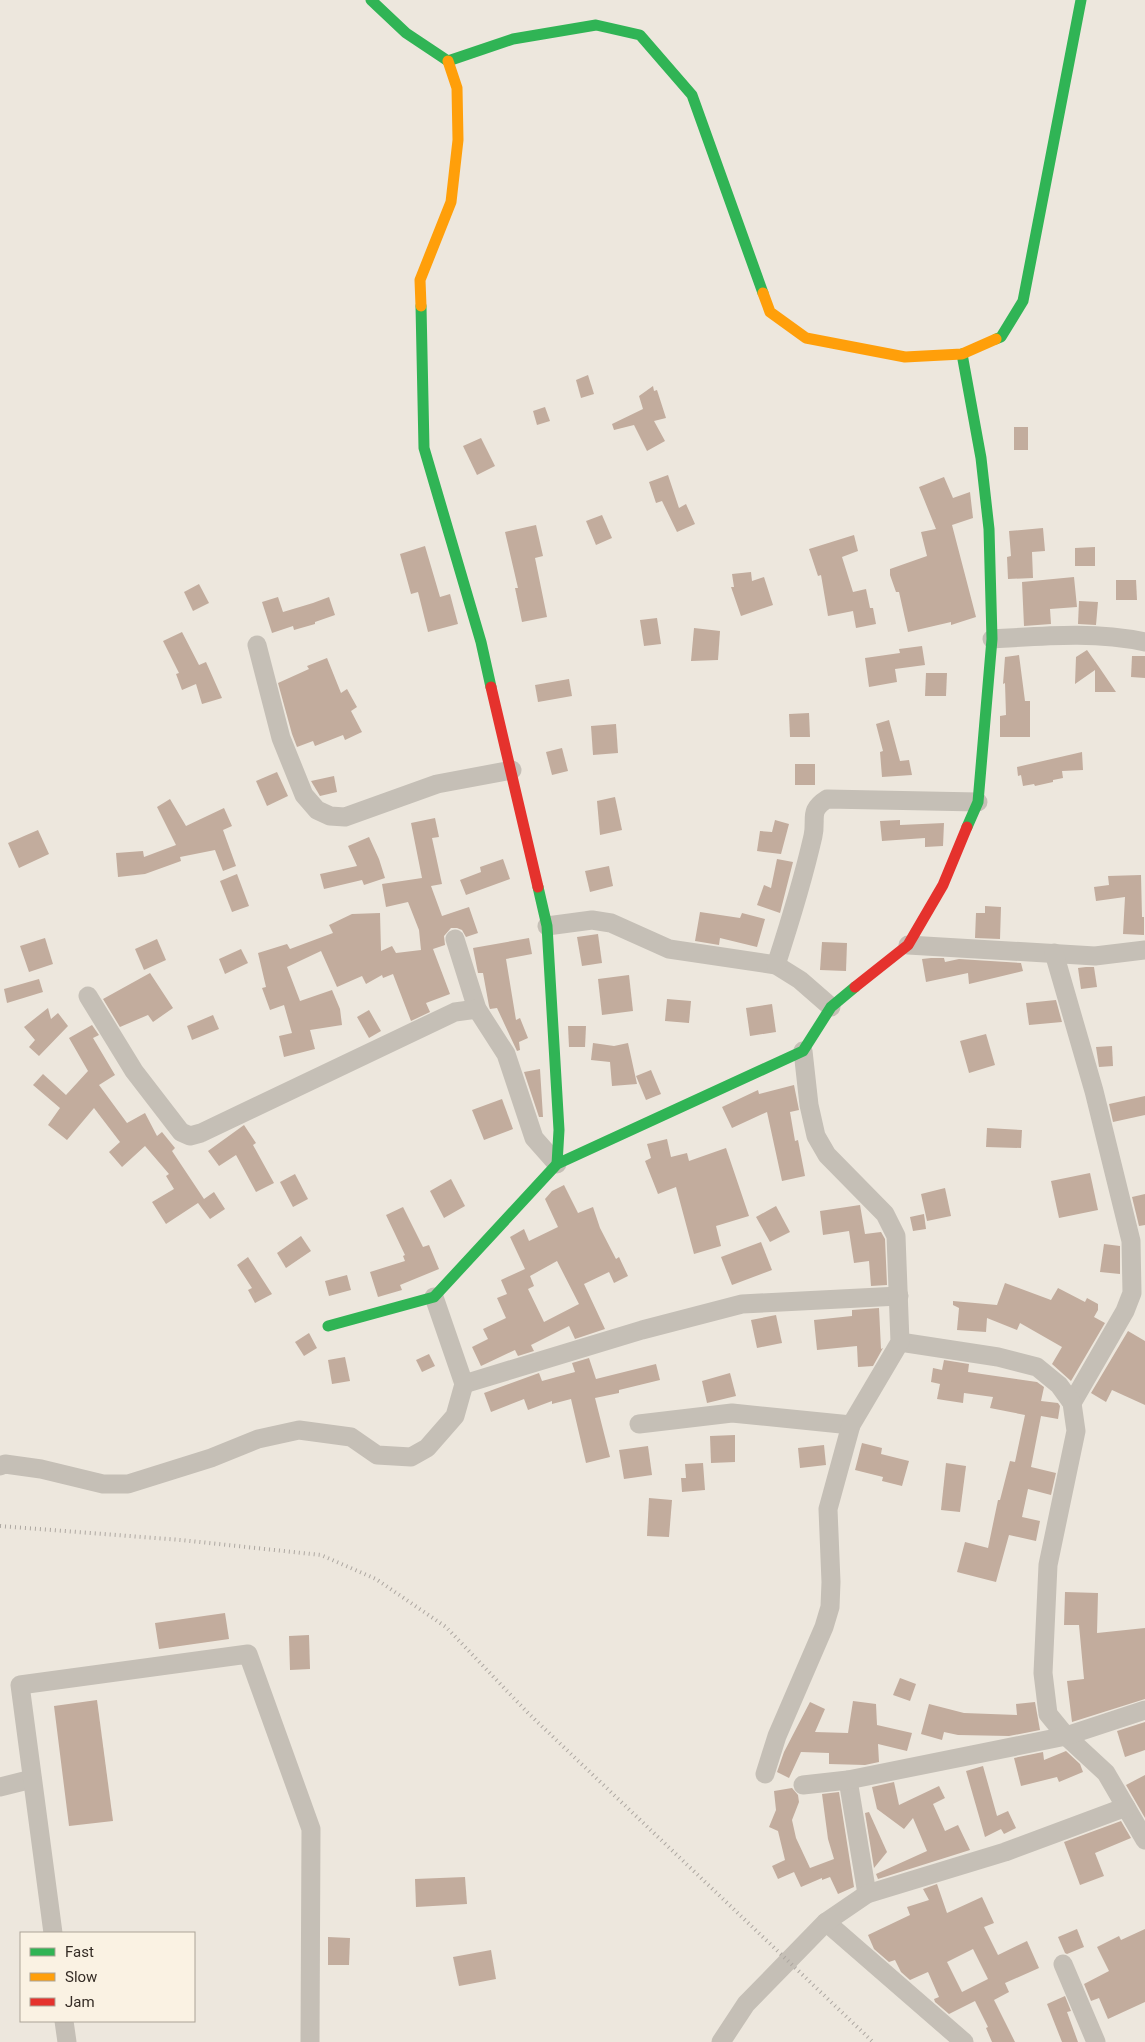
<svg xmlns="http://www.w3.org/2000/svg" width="1145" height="2042" viewBox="0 0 1145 2042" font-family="Roboto,sans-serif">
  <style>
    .building { fill: #c2ac9d; fill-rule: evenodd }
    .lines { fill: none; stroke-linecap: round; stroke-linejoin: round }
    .street { stroke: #c5bfb6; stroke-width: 19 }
    .fast { stroke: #30b455; stroke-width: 11 }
    .slow { stroke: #ff9f0a; stroke-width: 11 }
    .jam { stroke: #e5322d; stroke-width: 11 }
    .rail { stroke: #ada7a1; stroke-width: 4; stroke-dasharray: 1 4; stroke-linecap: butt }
  </style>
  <rect width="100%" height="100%" fill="#ede7dd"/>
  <g class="building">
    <path d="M588,375L594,394L581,398L576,380Z"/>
    <path d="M653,386L654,391L657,390L666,418L654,421L665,441L647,451L634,425L614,430L612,424L643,409L639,396Z"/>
    <path d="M545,407L550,421L537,425L533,411Z"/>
    <rect x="1014" y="427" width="14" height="23"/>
    <path d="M481,438L495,466L477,475L463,446Z"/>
    <path d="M668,475L679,508L686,504L695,524L677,532L662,501L656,503L649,482Z"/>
    <path d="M944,477L953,498L970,492L973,518L952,525L976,617L951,625V622L908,632L899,592H896L890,575V569L927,556L921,532L936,529L919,487Z"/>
    <path d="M602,515L612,538L596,545L586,521Z"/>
    <path d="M536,525L543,556L535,558L547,617L522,622L515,588H518L505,532Z"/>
    <path d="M1043,528L1045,551L1032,552L1033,578L1008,579L1007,557L1011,556L1009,531Z"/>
    <path d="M854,535L858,551L842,557L853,592L866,589L870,608H873L876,624L856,628L853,611L828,616L821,575L818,576L809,549Z"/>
    <path d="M425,546L440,597L450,594L458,624L428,632L418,592L411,594L400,554Z"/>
    <path d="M1095,547V566H1075V548Z"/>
    <path d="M751,572L752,581L764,577L773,605L741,616L731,587H734L732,574Z"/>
    <path d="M1074,577L1077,607L1050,609L1051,624L1024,626L1022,582Z"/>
    <path d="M1116,580H1136L1137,600H1116Z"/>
    <path d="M199,584L209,603L193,611L184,592Z"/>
    <path d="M278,597L283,612L313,603L329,597L335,615L315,622V624L294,630L293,626L272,633L262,602Z"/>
    <path d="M1079,601L1098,602L1096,625L1078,624Z"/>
    <path d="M657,618L661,644L644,646L640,620Z"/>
    <path d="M694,628L720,631L718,660L691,661Z"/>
    <path d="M182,632L199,665L206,662L222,698L202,704L196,684L182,690L176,674L179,673L163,641Z"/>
    <path d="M922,646L925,665L895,669L897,682L869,687L865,658L900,653L899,649Z"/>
    <path d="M1087,650L1099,667L1116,692H1095V670L1075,684L1076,657Z"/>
    <path d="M1019,655L1025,701H1030V737H1000V716L1006,715L1005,683L1003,684L1005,657Z"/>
    <path d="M1132,656H1145V678L1131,677Z"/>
    <path d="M327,658L341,693L347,689L357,707L351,711L362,732L345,740L343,735L315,746L313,741L297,747L292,734L278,683L309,669L307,666Z"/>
    <path d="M926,673H947L946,696H925Z"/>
    <path d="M569,679L572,696L538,702L535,685Z"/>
    <path d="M809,713L810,737H790L789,714Z"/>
    <path d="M889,720L900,761L909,760L912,775L882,777L880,752L883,751L876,724Z"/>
    <path d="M616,724L618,753L593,755L591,726Z"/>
    <path d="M562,748L568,771L552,775L546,752Z"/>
    <path d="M1082,752L1083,770L1062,771L1063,778L1053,780V782L1035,786L1034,784L1023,786L1021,775L1018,776L1017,767Z"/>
    <rect x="795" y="764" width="20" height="21"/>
    <path d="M277,772L288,796L267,806L256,781Z"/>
    <path d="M334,776L337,792L320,796L311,781Z"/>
    <path d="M615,797L622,830L600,835L597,801Z"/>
    <path d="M170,799L186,826L224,808L232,826L223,830L236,866L223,871L215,850L180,857L181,861L145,874L118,877L116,853L143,851L144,857L176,845L157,807Z"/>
    <path d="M435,818L439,837L432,838L442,884L431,886L442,916L469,907L478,933L466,937L462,930L457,928H451L444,936L445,945L433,949L450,994L426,1003L430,1012L411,1021L393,974L383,978L382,975L366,984L362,976L337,987L321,951L287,967L300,1001L332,990L340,1009L342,1025L310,1030L315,1049L284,1057L279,1036L292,1033L284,1005L270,1010L262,988L266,987L258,953L287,944L290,949L333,933L329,925L352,914L380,913L381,951L392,946L396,953L421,950L419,930L408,902L386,907L382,884L422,878L411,823Z"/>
    <path d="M775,820L789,824L781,854L757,851L760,831L772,832Z"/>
    <path d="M900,820V825L944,823L943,846L925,847V838L882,841L880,821Z"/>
    <path d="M38,830L49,854L19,868L8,843Z"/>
    <path d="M369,837L379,859L385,878L364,885L362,880L324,889L320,874L357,866L348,846Z"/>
    <path d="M503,859L510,879L466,895L460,880L481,872L480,867Z"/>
    <path d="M777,859L793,862L780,913L757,905L764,885L771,888Z"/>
    <path d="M609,866L613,886L590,892L585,871Z"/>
    <path d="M237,874L249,906L232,912L220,881Z"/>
    <path d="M1141,875L1142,917H1144V935L1123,934L1125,897L1096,901L1094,887L1109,885L1108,876Z"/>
    <path d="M985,906L1001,907L1000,939L975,938L976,913H985Z"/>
    <path d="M700,912L740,918L742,913L765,919L757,947L720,938L719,945L695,941Z"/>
    <path d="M598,934L602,963L582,966L577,937Z"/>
    <path d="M45,938L53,964L29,972L20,946Z"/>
    <path d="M529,938L532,954L506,959L516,1020L520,1018L528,1038L519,1042L520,1050L517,1051L497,1008L490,1009L489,1006L483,973H478L473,948Z"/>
    <path d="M157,939L166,960L144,970L135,949Z"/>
    <path d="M822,942L847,943L846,971L820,970Z"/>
    <path d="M241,949L248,963L225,974L219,959Z"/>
    <path d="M931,958H944L945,962L959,959L1021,963L1023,971L969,984L968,973L926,982L922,959Z"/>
    <path d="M1086,967H1094L1097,987L1081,989L1078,968Z"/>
    <path d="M150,973L173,1008L153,1022L148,1015L120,1027L103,999Z"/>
    <path d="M629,975L633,1011L602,1015L598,979Z"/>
    <path d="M39,979L43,992L7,1003L4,989Z"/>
    <path d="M667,999L691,1001L689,1023L665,1021Z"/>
    <path d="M1056,1000L1062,1022L1029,1025L1026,1003Z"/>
    <path d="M772,1004L776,1032L750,1036L746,1008Z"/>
    <path d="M48,1008L51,1019L58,1013L68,1026L39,1056L29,1047L35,1040L24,1027Z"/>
    <path d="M369,1010L381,1031L369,1038L357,1017Z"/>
    <path d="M213,1015L219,1029L192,1040L187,1026Z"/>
    <path d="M92,1025L99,1035L93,1038L115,1075L99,1085L127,1123L145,1113L157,1136L162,1132L175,1148L172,1151L204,1199L214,1192L225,1209L210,1219L198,1203L166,1224L152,1202L174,1189L166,1176L169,1174L145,1146L122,1167L109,1152L120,1142L94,1108L67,1140L48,1125L60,1108L33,1085L43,1074L66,1095L88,1071L69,1038Z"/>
    <path d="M568,1026H586L585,1047H569Z"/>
    <path d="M986,1034L995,1065L969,1073L960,1041Z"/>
    <path d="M593,1043L614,1046L628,1043L637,1084L612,1086L610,1062L591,1060Z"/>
    <path d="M1112,1046L1113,1066L1099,1067L1096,1047Z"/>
    <path d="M540,1069L543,1117H539L524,1072Z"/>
    <path d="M651,1070L661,1094L646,1100L636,1076Z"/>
    <path d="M794,1085L799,1110L790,1112L795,1141L798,1140L805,1176L782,1181L767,1112L732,1128L722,1107L758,1090L759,1094Z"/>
    <path d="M1145,1096V1115L1113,1122L1109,1104Z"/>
    <path d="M502,1099L513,1129L484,1140L472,1110Z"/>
    <path d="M244,1125L256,1143L253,1145L274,1183L256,1192L236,1155L219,1166L208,1151Z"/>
    <path d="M987,1128L1022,1130L1021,1148L986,1147Z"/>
    <path d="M667,1139L671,1157L687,1153L689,1161L726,1148L749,1216L716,1226L721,1246L694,1254L676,1187L658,1194L645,1161L651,1158L647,1144Z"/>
    <path d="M1090,1173L1098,1210L1059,1218L1051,1181Z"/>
    <path d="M295,1174L308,1199L293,1207L280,1182Z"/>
    <path d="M451,1179L465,1206L444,1218L430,1191Z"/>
    <path d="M564,1185L578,1213L593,1207L600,1228L616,1259L619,1257L628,1276L614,1283L609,1272L584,1284L605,1329L575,1339L569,1326L531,1345L534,1351L518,1356L515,1350L481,1366L472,1347L488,1339L483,1329L506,1318L497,1298L507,1294L501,1280L525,1269L510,1237L524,1229L529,1241L558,1227L545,1199L552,1191ZM557,1261L579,1304L544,1322L528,1289L534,1286L530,1276Z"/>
    <path d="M945,1188L951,1216L927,1221L921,1194Z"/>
    <path d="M1145,1194V1225L1139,1226L1132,1197Z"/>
    <path d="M860,1205L865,1234L881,1232L885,1239L887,1285L871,1286L869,1261L854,1263L849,1231L823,1235L820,1211Z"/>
    <path d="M776,1206L790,1232L770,1242L756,1217Z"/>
    <path d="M403,1207L423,1247L429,1245L439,1269L400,1285L402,1290L378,1297L370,1272L405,1261L403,1256L405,1255L386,1215Z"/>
    <path d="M924,1214L926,1229L913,1231L910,1217Z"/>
    <path d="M301,1236L311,1251L286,1268L277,1253Z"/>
    <path d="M761,1242L772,1270L732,1285L721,1257Z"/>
    <path d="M1104,1244L1120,1246V1274L1100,1272Z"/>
    <path d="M248,1257L272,1294L255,1303L248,1290L252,1288L237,1265Z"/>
    <path d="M347,1275L351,1290L329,1296L325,1281Z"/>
    <path d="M1005,1283L1051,1300L1058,1288L1085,1302L1087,1298L1098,1304V1310L1094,1317L1105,1323L1071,1381L1052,1364L1062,1347L1020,1323L1017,1330L987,1318L986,1332L957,1330L959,1308L953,1305V1301L997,1305Z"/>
    <path d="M879,1308L881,1349L883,1348L873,1366L858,1367L857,1346L817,1350L814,1320L852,1316V1310Z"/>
    <path d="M776,1315L782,1343L757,1348L751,1320Z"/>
    <path d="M1128,1331L1145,1341V1405L1112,1390L1106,1402L1091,1393Z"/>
    <path d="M309,1333L317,1348L304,1356L295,1342Z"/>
    <path d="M429,1354L435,1366L422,1372L416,1360Z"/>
    <path d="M345,1357L350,1381L332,1384L328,1360Z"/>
    <path d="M589,1358L596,1379L656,1364L660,1380L619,1390V1393L595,1398L610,1457L586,1463L571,1399L552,1404V1401L528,1410L524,1399L491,1412L484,1393L539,1373L542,1381L575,1372L572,1363Z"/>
    <path d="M944,1360L969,1364L968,1372L1037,1382L1044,1387L1041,1401L1058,1403L1060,1406L1058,1419L1041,1416L1031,1467L1056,1473L1051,1495L1028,1489L1022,1517L1040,1521L1036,1541L1009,1535L996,1582L957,1572L965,1542L988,1548L998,1500H1000L1010,1461L1015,1462L1025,1415L990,1408L993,1397L964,1393L963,1403L937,1399L940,1384L931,1382L933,1368L942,1370Z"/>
    <path d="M730,1373L736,1396L707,1403L702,1381Z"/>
    <path d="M735,1435V1462L711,1463L710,1436Z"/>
    <path d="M862,1443L882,1448L881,1454L909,1461L902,1486L882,1481L883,1477L855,1470Z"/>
    <path d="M824,1445L826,1465L800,1468L798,1448Z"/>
    <path d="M648,1446L652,1475L624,1479L619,1450Z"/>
    <path d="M703,1463L705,1490L682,1492L681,1478H686L685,1464Z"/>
    <path d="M946,1463L966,1466L960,1512L941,1510Z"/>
    <path d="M649,1498L672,1500L669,1537L647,1536Z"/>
    <path d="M1065,1592L1098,1593L1097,1633L1145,1628V1699L1072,1722L1067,1681L1084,1679L1079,1625H1064Z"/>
    <path d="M225,1613L229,1639L159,1649L155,1623Z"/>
    <path d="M309,1635L310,1669L290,1670L289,1636Z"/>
    <path d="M900,1678L916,1684L910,1701L893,1695Z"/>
    <path d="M97,1700L113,1821L69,1826L54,1706Z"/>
    <path d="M853,1701L876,1704L877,1725L912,1733L907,1751L878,1744L879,1762L865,1765L829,1764V1753L801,1752L789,1778L777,1772L784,1752L810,1702L825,1709L815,1732L848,1733Z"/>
    <path d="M1035,1702L1040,1730L1009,1736L958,1735L944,1732L942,1740L921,1734L929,1704L964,1713L1017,1715L1016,1704Z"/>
    <path d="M1145,1722V1750L1125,1757L1117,1731Z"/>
    <path d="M1066,1751L1080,1764L1083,1772L1059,1782L1057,1777L1021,1786L1014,1758L1043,1752L1044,1760Z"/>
    <path d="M983,1766L997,1816L1008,1811L1016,1828L1004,1834L1001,1829L985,1837L966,1771Z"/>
    <path d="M1145,1775V1818L1126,1785Z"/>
    <path d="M894,1782L899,1805L939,1786L945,1798L933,1804L945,1831L958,1825L970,1850L878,1879L876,1874L927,1851L913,1818L904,1829L877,1809L872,1787Z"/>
    <path d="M792,1788L798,1795L799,1802L792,1820L796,1838L810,1868L834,1859L828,1839L822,1794L839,1792L854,1887L838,1894L830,1877L822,1880V1878L801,1887L794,1872L778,1879L772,1866L785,1860L778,1831L769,1827L776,1810L774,1791Z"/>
    <path d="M869,1812L887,1852L874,1868L865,1813Z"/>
    <path d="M1121,1821L1131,1838L1095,1853L1104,1876L1080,1885L1064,1842Z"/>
    <path d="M465,1877L467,1904L416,1907L415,1879Z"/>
    <path d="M937,1884L947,1913L982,1897L994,1923L984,1927L998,1955L1027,1941L1039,1968L1005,1983L1009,1992L994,2000L1015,2042H992L986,2028L988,2027L975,2001L949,2014L935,2002L934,1999L939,1997L928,1972L910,1980L901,1972L895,1960L889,1962L874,1949L868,1935L910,1915L907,1907L929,1900L923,1889ZM973,1949L988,1979L962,1992L947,1962Z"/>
    <path d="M1077,1929L1084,1947L1067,1954L1065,1953L1058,1937Z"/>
    <path d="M1145,1929V2002L1108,2019L1099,1998L1091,2001L1084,1984L1109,1971L1097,1947L1119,1936L1121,1940Z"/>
    <path d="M328,1937L350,1938L349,1965H328Z"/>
    <path d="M491,1950L496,1979L459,1986L453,1957Z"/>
    <path d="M1065,1996L1071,2011L1067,2012L1078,2042H1062L1047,2004Z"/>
  </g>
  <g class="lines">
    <g class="street">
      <path d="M992,639C1043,636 1095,631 1145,642"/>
      <path d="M257,645L281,738L304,795L317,810L330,816L345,817L437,784L512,770"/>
      <path d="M547,926L592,920L611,923L669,949L776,965L800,980L831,1007"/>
      <path d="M455,939L477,1009L506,1054L534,1138L557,1164"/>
      <path d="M908,945L1095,956L1145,950"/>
      <path d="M1054,953L1094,1091L1131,1241L1132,1293L1125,1311L1072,1403"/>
      <path d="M776,965C790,922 803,880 813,836C817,818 808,811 827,799L978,802"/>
      <path d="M88,996L134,1071L181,1132L190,1136L201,1133L455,1012L477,1009"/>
      <path d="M900,1342L998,1357L1037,1367L1059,1385L1072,1403L1076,1431L1048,1565L1043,1673L1048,1714L1066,1736L1106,1773L1145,1840"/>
      <path d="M464,1384L642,1330L742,1304L899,1296"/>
      <path d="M639,1424L732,1413L851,1425"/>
      <path d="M0,1466L5,1464L41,1469L103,1484H128L211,1458L258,1439L299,1430L351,1437L377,1455L411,1457L427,1448L455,1416L464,1384L434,1297"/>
      <path d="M765,1774L777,1736L824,1627L830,1607L831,1582L828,1509L851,1425L900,1342L896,1236L885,1214L827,1155L816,1136L809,1105L803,1051"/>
      <path d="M848,1780L867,1894"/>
      <path d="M803,1785L848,1780L1066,1736L1145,1710"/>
      <path d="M0,1787L32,1779"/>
      <path d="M826,1922L964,2042"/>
      <path d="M53,1933L20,1685L248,1654L311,1829L310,2042"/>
      <path d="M1063,1964L1096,2042"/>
      <path d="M64,2021L67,2042"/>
      <path d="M721,2042L746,2004L788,1961L826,1922L867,1894L1005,1852L1126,1807"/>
    </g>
    <g class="fast">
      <path d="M371,0L406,33L448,61L513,39L596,25L640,35L692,95L763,293"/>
      <path d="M421,306L424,448L481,642L491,687"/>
      <path d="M996,339L1001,337L1023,301L1081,0"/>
      <path d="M962,354L981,458L989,529L992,639L978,802L967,827"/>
      <path d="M538,887L547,926L559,1130L557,1164"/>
      <path d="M328,1326L434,1297L557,1164L803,1051L831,1007L855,987"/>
    </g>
    <g class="slow">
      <path d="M763,293L770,312L806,338L905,357L962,354L996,339"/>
      <path d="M421,306L420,280L451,202L458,140L457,88L448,61"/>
    </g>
    <g class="jam">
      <path d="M491,687L538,887"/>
      <path d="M855,987L908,945L943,885L967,827"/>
    </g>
    <path class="rail" d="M0,1526L181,1540L321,1555L376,1579L446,1627L528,1713L873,2042"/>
  </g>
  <rect x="20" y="1932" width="175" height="90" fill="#faf2e3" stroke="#aba397"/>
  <rect x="30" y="1948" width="25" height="8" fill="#30b455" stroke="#aba397"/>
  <text x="65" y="1957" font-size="15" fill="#352c25">Fast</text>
  <rect x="30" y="1973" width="25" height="8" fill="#ff9f0a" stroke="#aba397"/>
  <text x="65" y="1982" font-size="15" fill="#352c25">Slow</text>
  <rect x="30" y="1998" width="25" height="8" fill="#e5322d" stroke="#aba397"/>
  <text x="65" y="2007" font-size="15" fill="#352c25">Jam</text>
</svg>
